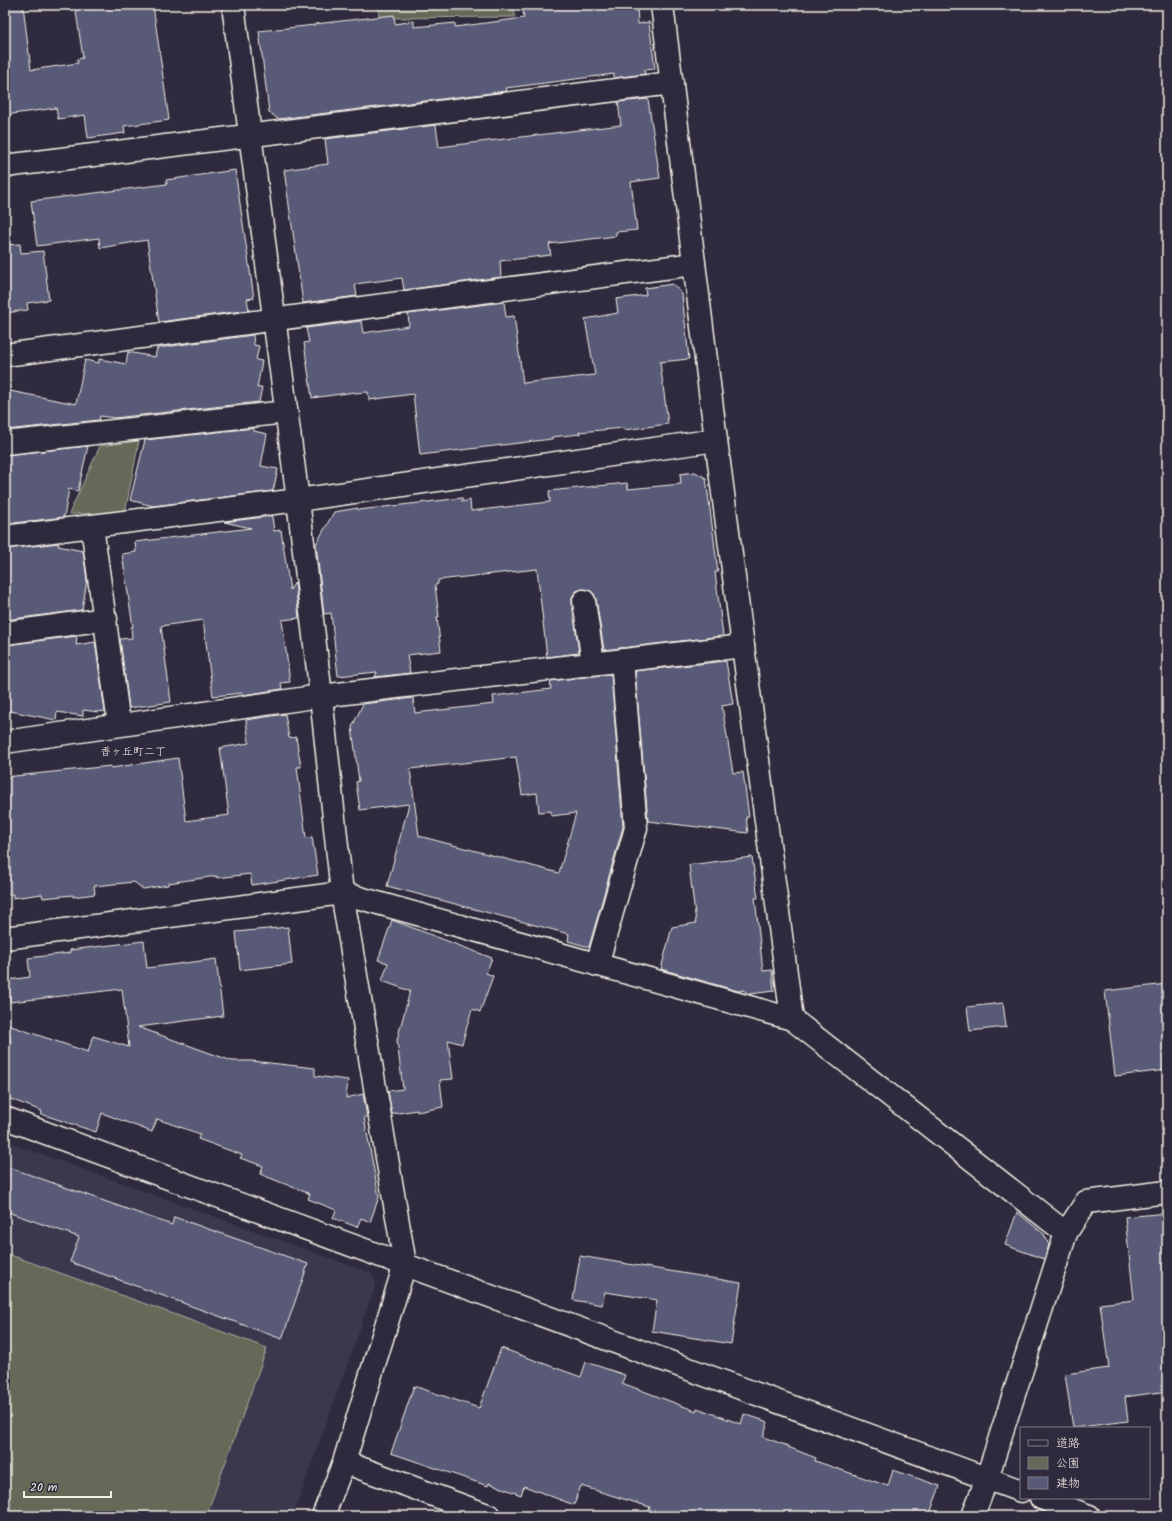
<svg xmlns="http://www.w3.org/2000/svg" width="1172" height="1521" viewBox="0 0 1172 1521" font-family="Kalam,'Klee One',sans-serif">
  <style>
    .built { fill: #3b384e }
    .green { fill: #666758; stroke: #adaca0 }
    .building { fill: #585a77; stroke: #f4f1e8; fill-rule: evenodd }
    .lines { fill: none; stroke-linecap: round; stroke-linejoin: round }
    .minor-casing { stroke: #f4f1e8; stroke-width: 25 }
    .minor { stroke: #2f2a3d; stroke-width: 22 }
    .labels { text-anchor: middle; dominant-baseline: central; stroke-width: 3; stroke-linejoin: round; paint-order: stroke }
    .neighbourhood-label { font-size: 11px; fill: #f4f1e8; stroke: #2f2a3d }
  </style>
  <rect width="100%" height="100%" fill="#2f2a3d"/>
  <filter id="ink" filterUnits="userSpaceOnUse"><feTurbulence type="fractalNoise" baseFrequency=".025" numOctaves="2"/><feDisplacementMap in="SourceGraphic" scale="8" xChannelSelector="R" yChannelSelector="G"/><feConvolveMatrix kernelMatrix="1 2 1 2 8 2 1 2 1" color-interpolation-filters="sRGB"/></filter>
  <g filter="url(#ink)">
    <path class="built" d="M5,1141L371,1273L376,1284L293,1516H5Z"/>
    <g class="green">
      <path d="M378,5H514L515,17L379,18Z"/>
      <path d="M139,441L125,513L69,514L100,446Z"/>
      <path d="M5,1253L267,1348L206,1516H5Z"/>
    </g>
    <g class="building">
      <path d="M5,5H23L31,70L78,63L77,59L83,58L75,5H153L169,120L124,126L125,133L88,138L85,115L58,119L56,108L5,115Z"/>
      <path d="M522,5H637L638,24L649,22L655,69L644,70L645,74L614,78V74L506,88L507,91L278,119L269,112L259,31L315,25V24L394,15L395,24L414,21V27L455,23V27L524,18Z"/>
      <path d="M648,99L660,178L631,182L637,230L616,232V236L549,244L551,255L500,261L501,277L404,290L402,278L355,284L357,296L303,303L284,170L328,164L325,139L436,125L439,147L579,130L621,125L618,102Z"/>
      <path d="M235,170L254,298L247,299L249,310L159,322L147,240L100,248L99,238L37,246L31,201L167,184L166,180Z"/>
      <path d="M20,244L21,253L43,251L49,300L27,303L28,310L5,313V245Z"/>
      <path d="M673,284L682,294L689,359L660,362L668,424L624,430V428L579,432L580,434L552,437V439L420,455L413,394L369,400L368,392L355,393V392L312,398L304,343L309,342L306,328L361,321L363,333L409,326L408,314L504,302L506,317L514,316L523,383L595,375L585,319L618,313L616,299L646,295L645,288Z"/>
      <path d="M253,335L254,345L259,346L256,360L262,361L257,388L262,387L259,402L114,418L100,416L99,420L5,430V390L76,404L85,360L99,363V359L126,364L128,352L155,357L157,348Z"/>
      <path d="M254,428V431L267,434L261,466L278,469L273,491L153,506L130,500L145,440Z"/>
      <path d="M88,446L78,491L69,489L64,517L5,524V455Z"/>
      <path d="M695,472L706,478L718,572H715L723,636L604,650L596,599L594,594L589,590L583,589L576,591L572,597V602L579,653L547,657L537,569L438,580V584L435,585L439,617H437L441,651L407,655L410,673L375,677L377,672L338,676L331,613L324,614L316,544L334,512L358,508V510L376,508L462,498V502L470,500L471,511L550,502L549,491L627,483L628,489L681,484L680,474Z"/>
      <path d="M272,516L274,531L281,530L290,590L295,582L299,618L282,620L290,682L281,683L282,689L243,695L242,693L213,696L203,620L161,626L171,702L129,708L120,639L132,638L131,627H133L122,554L136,552L135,542L251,528L224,522Z"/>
      <path d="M59,543L58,546L83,551L87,580L82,610L5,620V549Z"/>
      <path d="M77,636L76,645L95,642L105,711L98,712L83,710V716L57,712L56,720L5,710V645Z"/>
      <path d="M726,661L733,704L722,706L733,773L743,772L749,817H746L748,833L648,821L635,671Z"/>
      <path d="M611,674L623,827L589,947L568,941L569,934L387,886L409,804L360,810L356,782L359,781L352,727L363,704L413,698L415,713L494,704L493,696L551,689L550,681ZM516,757L522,795L537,793L539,812L551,811V816L576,813L559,873L419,836L410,769Z"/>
      <path d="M285,714L289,738L296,737L301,767H297L306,838L312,837L318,875L252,885L250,874L217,878V876L168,883V885L143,889L134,882L94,886L95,894L73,897V895L43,898L42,894L13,898V894L5,895V777L111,766V768L178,758L186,821L229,815L220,748L249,743L246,720Z"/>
      <path d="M752,857L758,898H755L763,971L772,970L774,991L750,994L746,993L745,990L738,991L661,969L672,927L696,923L689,865Z"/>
      <path d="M392,920L492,958L486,973L493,976L480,1012L472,1009L462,1044L448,1040L453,1079L440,1080L443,1107L417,1112V1110L392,1114L388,1091L403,1089L397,1040L410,991L382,981L388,963L378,960Z"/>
      <path d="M288,927L292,964L240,970L236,932Z"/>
      <path d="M144,941L147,968L216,959L223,1016L138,1027L232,1061H252L315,1068V1076L348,1080L346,1098L363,1094L367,1117H364L379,1197L370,1222L361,1218L357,1227L333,1218L336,1210L308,1199L310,1194L260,1174L263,1166L240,1158L242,1155L198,1139L200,1134L157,1119L152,1132L102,1113L96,1132L41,1114L42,1111L5,1097V1043L11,1045L8,1025L88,1052L93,1036L129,1047L122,989L10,1002L8,980L30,977L28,958L70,953V950Z"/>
      <path d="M1167,984V1070L1115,1076L1105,991Z"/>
      <path d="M1003,1003L1006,1027L970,1031L967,1007Z"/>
      <path d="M5,1166L172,1225L174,1217L308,1264L282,1339L70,1262L79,1237L5,1211Z"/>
      <path d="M1017,1212L1044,1234L1049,1245L1044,1259L1005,1245Z"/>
      <path d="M1167,1213V1391L1125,1397L1128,1421L1073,1428L1065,1374L1109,1368L1100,1304L1134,1300L1125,1217Z"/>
      <path d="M580,1256L741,1283L731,1344L652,1331L657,1300L605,1292L602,1305L573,1300Z"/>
      <path d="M501,1348L581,1377L586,1362L625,1375L622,1383L696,1411L697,1408L741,1424L744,1414L768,1422L763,1437L788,1446V1447L816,1458L815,1461L888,1486L893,1470L940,1486L929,1516H647L650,1507L581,1486L574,1505L524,1486L521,1495L489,1483L488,1486L391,1453L414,1386L479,1408Z"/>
    </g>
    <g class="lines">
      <g class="minor-casing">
        <g id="minor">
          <path d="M233,5L298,500L321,696L342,893L405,1264L344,1462L323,1516"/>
          <path d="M662,5L716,440L792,1019"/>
          <path d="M5,166L672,83"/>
          <path d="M5,355L694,264"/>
          <path d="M5,443L286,412"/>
          <path d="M92,526L119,724"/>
          <path d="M5,537L298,500L716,440"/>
          <path d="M584,601L593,663"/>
          <path d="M5,633L106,619"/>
          <path d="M5,742L321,696L743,646"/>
          <path d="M5,938L342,893L792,1019L1066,1233L1086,1202L1167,1192"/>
          <path d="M597,965L636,828L622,660"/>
          <path d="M5,1118L1021,1491"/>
          <path d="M344,1462L490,1516"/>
          <path d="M1041,1498L1089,1516"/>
          <path d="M973,1516L987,1478L1066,1233"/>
        </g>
      </g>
      <use href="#minor" class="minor"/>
    </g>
  </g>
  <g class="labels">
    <g class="neighbourhood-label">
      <text x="133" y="752">香ヶ丘町二丁</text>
    </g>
  </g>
  <rect width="1172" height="1521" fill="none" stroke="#2f2a3d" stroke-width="20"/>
  <rect x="10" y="10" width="1152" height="1501" fill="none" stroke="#f4f1e8" stroke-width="1.5" filter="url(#ink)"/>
  <rect x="1020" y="1427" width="130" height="72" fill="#2f2a3d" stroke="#7e7a81"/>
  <rect x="1028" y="1440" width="20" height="6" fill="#2f2a3d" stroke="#7e7a81"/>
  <text x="1056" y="1447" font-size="12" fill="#f4f1e8">道路</text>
  <rect x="1028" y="1457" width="20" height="12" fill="#666758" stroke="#7e7a81"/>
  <text x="1056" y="1467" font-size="12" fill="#f4f1e8">公園</text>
  <rect x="1028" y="1477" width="20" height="12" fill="#585a77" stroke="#7e7a81"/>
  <text x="1056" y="1487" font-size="12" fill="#f4f1e8">建物</text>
  <path d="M24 1491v6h87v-6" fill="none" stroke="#f4f1e8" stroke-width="2"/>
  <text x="30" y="1491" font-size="12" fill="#f4f1e8" stroke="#2f2a3d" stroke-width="3" paint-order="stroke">20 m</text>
</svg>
